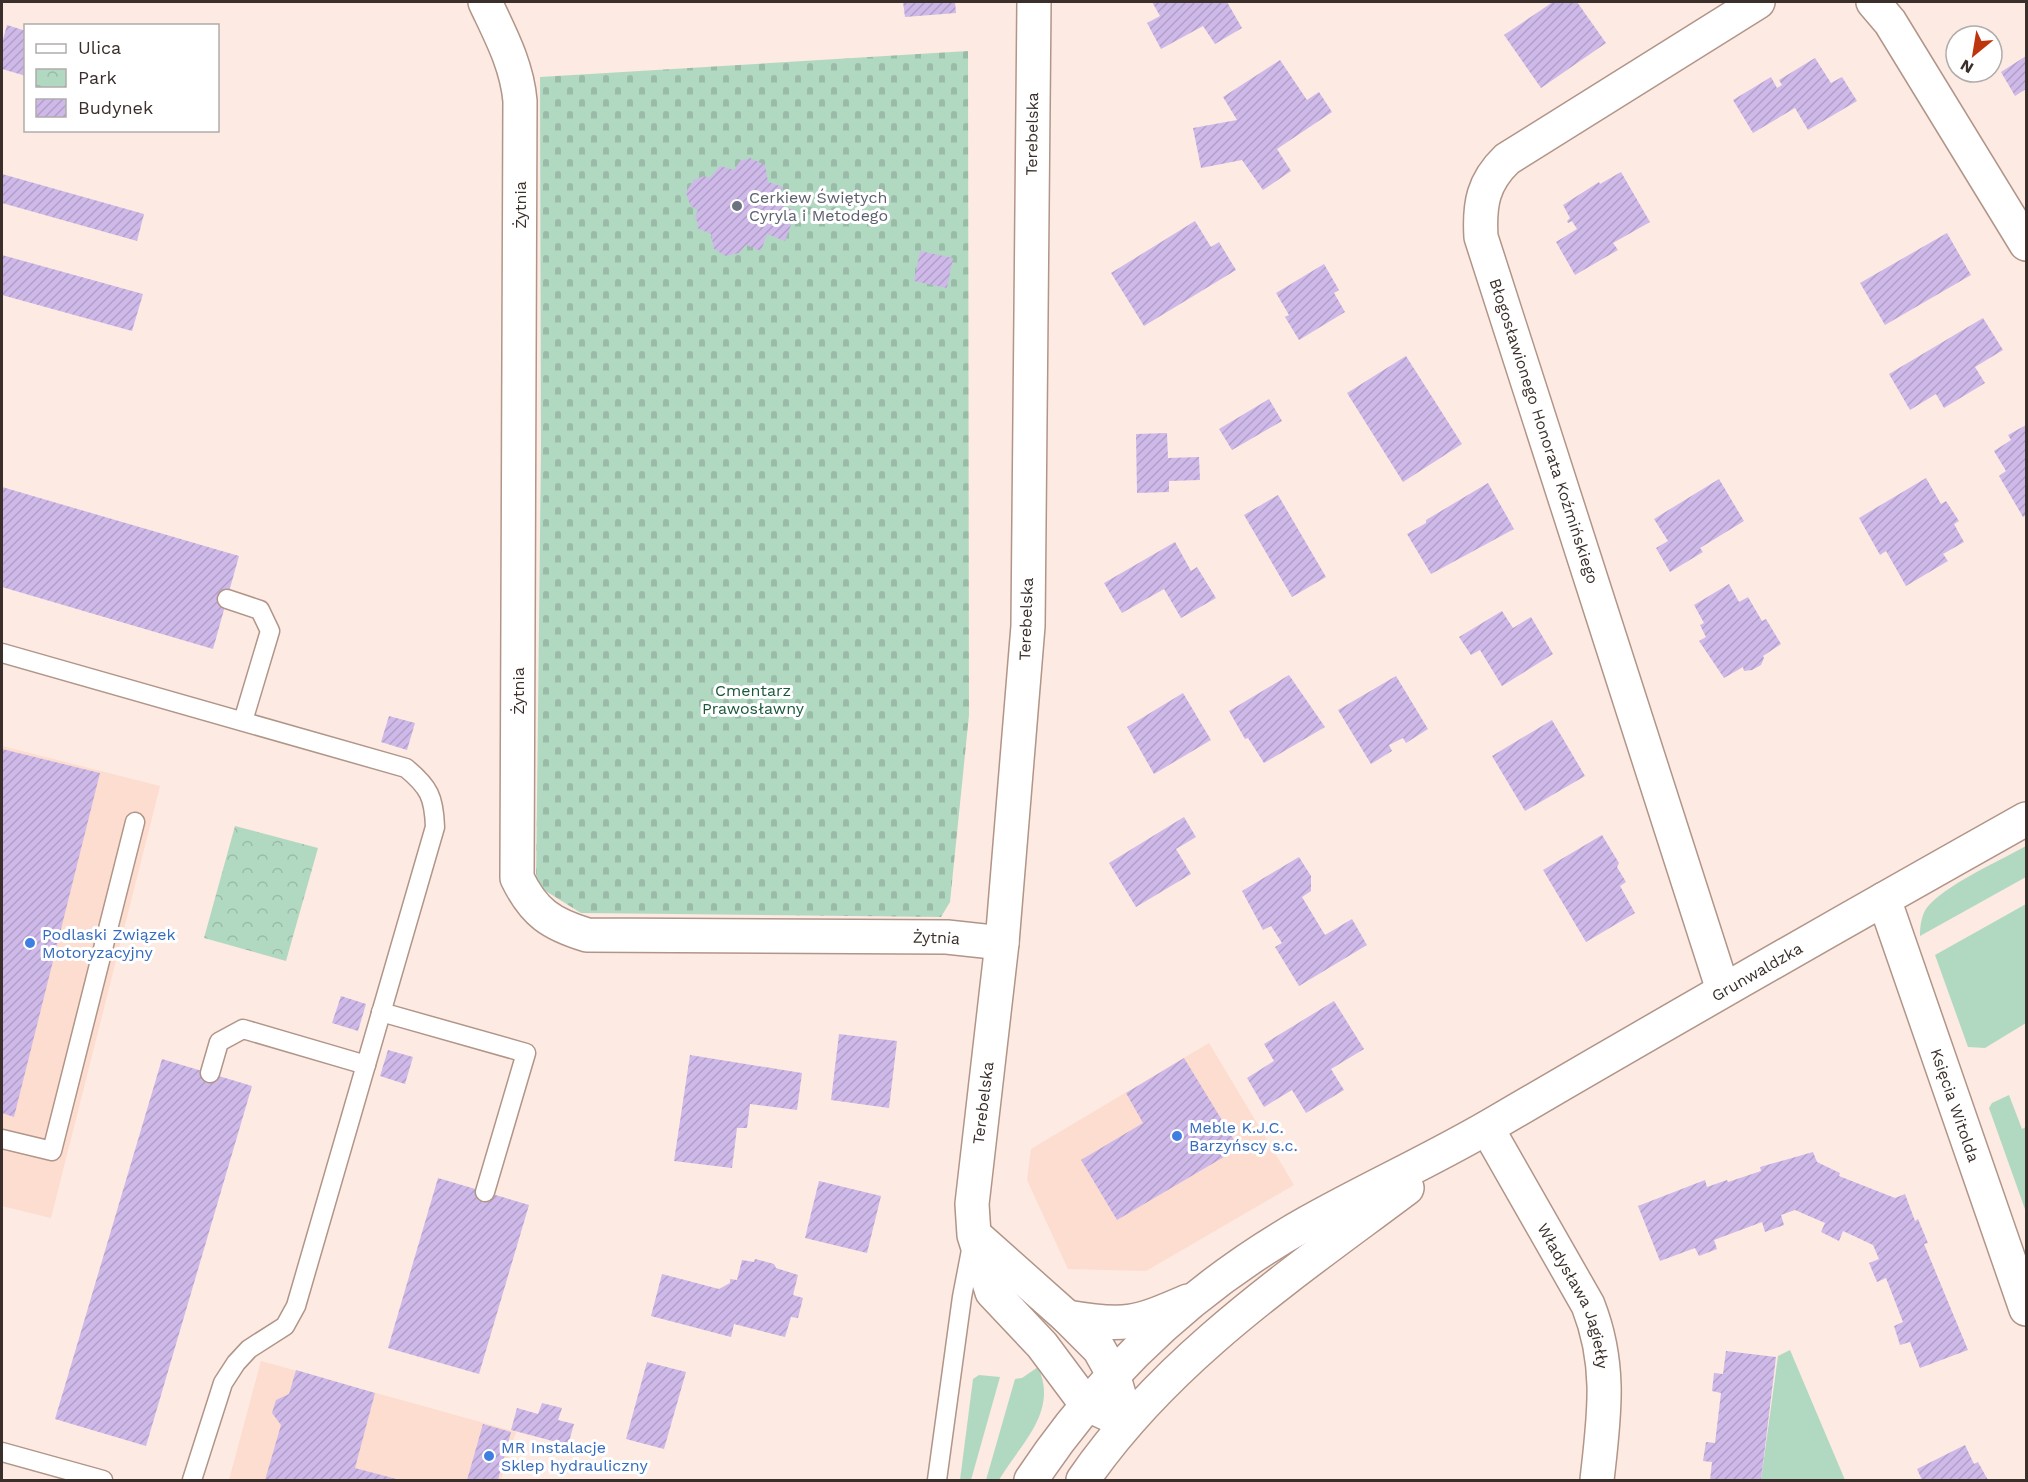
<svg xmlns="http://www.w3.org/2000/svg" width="2028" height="1482" viewBox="0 0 2028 1482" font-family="'Work Sans',sans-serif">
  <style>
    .built { fill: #fcddcf }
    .grass { fill: #b1d9c2 }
    .cemetery { fill: url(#cemetery-stones) }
    .park { fill: url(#park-crowns) }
    .building { fill: url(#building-hatch) }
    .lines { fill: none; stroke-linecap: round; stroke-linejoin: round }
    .lane-casing { stroke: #b19588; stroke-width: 21 }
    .street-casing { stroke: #b19588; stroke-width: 36 }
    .secondary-casing { stroke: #b19588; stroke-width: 36 }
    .lane { stroke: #fff; stroke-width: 18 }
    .street { stroke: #fff; stroke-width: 33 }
    .secondary { stroke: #fff; stroke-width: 33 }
    .worship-dot { fill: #6b7280; stroke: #fff; stroke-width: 2 }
    .shop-dot { fill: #3f7fe0; stroke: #fff; stroke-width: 2 }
    .labels { text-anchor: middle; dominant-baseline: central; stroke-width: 6; stroke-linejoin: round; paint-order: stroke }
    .street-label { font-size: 16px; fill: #3a2f2a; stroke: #fff }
    .worship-label { font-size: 16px; fill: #5b616d; stroke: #fff; text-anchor: start }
    .park-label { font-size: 16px; fill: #1a583b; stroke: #fff }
    .shop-label { font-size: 16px; fill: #366cbe; stroke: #fff; text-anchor: start }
  </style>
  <defs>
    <pattern id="cemetery-stones" width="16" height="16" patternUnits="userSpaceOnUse" patternTransform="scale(1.5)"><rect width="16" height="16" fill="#b1d9c2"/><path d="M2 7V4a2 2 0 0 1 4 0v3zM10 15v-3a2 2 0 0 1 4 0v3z" fill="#99bba7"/></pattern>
    <pattern id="park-crowns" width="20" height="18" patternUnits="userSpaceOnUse" patternTransform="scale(1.5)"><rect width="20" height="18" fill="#b1d9c2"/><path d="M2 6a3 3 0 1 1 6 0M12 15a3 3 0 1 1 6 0" fill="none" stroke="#99bba7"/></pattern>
    <pattern id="building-hatch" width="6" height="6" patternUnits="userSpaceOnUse" patternTransform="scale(1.5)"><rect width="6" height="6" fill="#cfb9e9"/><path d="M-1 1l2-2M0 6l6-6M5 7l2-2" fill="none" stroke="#b29fc8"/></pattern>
  </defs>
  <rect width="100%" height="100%" fill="#fdeae2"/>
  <g class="built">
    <path d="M2,746L160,786L51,1218L2,1206Z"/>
    <path d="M1209,1043L1294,1185L1146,1271L1068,1269L1027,1180L1031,1149Z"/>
    <path d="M261,1361L516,1432L501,1480H229Z"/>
  </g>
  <g class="grass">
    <path d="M2026,846V877L1920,936C1920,927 1921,917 1926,909C1941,887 2001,860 2026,846Z"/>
    <path d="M2026,904V1023L1985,1048L1968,1047L1935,955Z"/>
    <path d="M2009,1095L2022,1129L2026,1127V1212L1989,1108L1992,1103Z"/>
    <path d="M1790,1350L1845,1480H1761L1778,1356Z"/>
    <path d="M1038,1367C1059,1412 1020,1444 999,1480H986L1015,1379L1022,1378Z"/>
    <path d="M979,1375L1000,1377L971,1480H960L973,1379Z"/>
  </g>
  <path class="cemetery" d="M968,51L969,715L950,902L941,917L581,913L536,885L541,449L540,77Z"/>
  <path class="park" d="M235,826L318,848L286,961L204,938Z"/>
  <g class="building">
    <path d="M903,2H955L956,13L905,17Z"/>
    <path d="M1152,2H1227L1242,28L1215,44L1203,26L1161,49L1147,23L1160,16Z"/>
    <path d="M1553,2H1577L1606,43L1541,88L1504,35Z"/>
    <path d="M7,25L26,31V76L2,69V43Z"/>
    <path d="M2026,56V89L2015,96L2001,72Z"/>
    <path d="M1815,58L1831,83L1842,77L1857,101L1808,130L1795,108L1753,133L1733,100L1771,77L1777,88L1782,85L1779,80Z"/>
    <path d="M1280,60L1307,100L1319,92L1332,112L1277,149L1291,171L1263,190L1242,160L1201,168L1193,128L1237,120L1223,97Z"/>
    <path d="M750,158L765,165L768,182L783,187L777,204L796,211L785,241L767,234L761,251L746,245L739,253L726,256L714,249L711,234L697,228L698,224L695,216L698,211L690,205L686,192L694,180L704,176L710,178L720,166L734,170L740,161Z"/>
    <path d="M1621,172L1650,222L1613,243L1618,250L1575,275L1556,242L1577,229L1572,221L1568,223L1567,221L1570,218L1563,205L1599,182L1600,184Z"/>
    <path d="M2,174L144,214L137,241L2,203Z"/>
    <path d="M1195,221L1211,247L1219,242L1236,270L1144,326L1111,273Z"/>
    <path d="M1947,233L1971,275L1885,325L1860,283Z"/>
    <path d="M920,251L953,258L947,288L914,281Z"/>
    <path d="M2,255L143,294L132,331L2,295Z"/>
    <path d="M1324,264L1339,290L1334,293L1345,312L1299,340L1285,317L1289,315L1276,293Z"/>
    <path d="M1983,318L2003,350L1975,367L1985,383L1944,408L1936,394L1910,410L1889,374Z"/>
    <path d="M1406,356L1462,444L1403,482L1347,393Z"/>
    <path d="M1269,399L1282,421L1232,450L1219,429Z"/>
    <path d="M2026,425V515L2023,517L1999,476L2006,471L1994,451L2011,440L2008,435Z"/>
    <path d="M1167,433L1168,458L1199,457L1200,480L1169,481V492L1137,493L1136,434Z"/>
    <path d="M1926,478L1941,504L1946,501L1959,521L1954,524L1964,542L1943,554L1948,561L1906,586L1886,551L1880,555L1859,518Z"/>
    <path d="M1719,479L1744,521L1700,548L1703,552L1670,572L1656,548L1668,541L1654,519Z"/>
    <path d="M1488,483L1514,529L1431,574L1407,534L1426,523V520Z"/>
    <path d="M2,487L239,556L213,649L2,587Z"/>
    <path d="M1278,495L1326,577L1292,597L1244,515Z"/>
    <path d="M1175,542L1191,571L1197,567L1216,598L1181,618L1164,589L1122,613L1104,583Z"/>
    <path d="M1729,584L1739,602L1748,597L1762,621L1766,619L1781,644L1763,656L1764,658L1761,665L1752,670L1744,671L1743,667L1724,678L1699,641L1706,637L1700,625L1704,623L1694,605Z"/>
    <path d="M1502,611L1513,628L1531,617L1553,654L1502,686L1480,650L1471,655L1459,637Z"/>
    <path d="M1289,675L1325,727L1264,763L1248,738L1245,739L1229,711Z"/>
    <path d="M1396,676L1428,729L1406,743L1403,738L1389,745L1392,751L1371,764L1338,710Z"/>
    <path d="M1183,693L1211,740L1154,774L1127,727Z"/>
    <path d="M389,716L415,723L407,750L381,742Z"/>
    <path d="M1552,720L1585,776L1525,811L1492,756Z"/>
    <path d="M2,749L100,773L14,1117L2,1113Z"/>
    <path d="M1184,817L1196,837L1176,849L1191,874L1136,907L1109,863Z"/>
    <path d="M1602,835L1619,863L1617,867L1626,882L1620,886L1635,913L1586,942L1543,870Z"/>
    <path d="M1299,857L1311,876V891L1302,897L1325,935L1352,919L1367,945L1299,986L1275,947L1282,943L1271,926L1263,930L1242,891Z"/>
    <path d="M341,996L366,1004L358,1031L332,1023Z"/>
    <path d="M1334,1001L1364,1049L1331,1069L1344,1090L1306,1113L1292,1090L1264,1107L1247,1078L1274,1061L1264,1044Z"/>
    <path d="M839,1034L897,1041L889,1108L831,1100Z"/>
    <path d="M388,1050L413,1057L405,1084L380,1076Z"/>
    <path d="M690,1055L802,1073L797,1110L750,1104L747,1128H737L732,1168L674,1161Z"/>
    <path d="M1184,1058L1239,1148L1117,1220L1081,1160L1143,1123L1126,1093Z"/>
    <path d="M162,1059L252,1086L146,1446L55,1419Z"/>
    <path d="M1813,1152L1817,1162L1840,1173L1839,1176L1895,1198L1905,1194L1915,1221L1918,1219L1928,1243L1924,1244L1968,1350L1920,1368L1910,1342L1900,1345L1894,1326L1903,1322L1886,1278L1877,1282L1869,1263L1879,1259L1873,1245L1843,1231L1839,1241L1821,1232L1825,1223L1795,1210L1781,1215L1784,1225L1765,1232L1762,1222L1714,1240L1717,1249L1699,1256L1695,1248L1660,1261L1638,1206L1705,1180L1707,1187L1727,1180L1728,1182L1761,1171L1760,1167Z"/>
    <path d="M438,1178L529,1205L479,1374L388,1348Z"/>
    <path d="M819,1181L881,1196L867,1253L805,1238Z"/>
    <path d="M755,1259L774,1264L776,1268L798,1275L793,1295L803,1298L798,1318L791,1317L785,1337L734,1324L731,1337L651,1316L662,1274L719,1289L730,1283V1279L737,1280L742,1260L754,1262Z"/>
    <path d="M1726,1351L1776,1357L1761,1480H1710L1712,1462L1703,1461L1706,1442L1715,1443L1721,1393L1712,1391L1714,1373L1723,1374Z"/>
    <path d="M647,1362L686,1372L664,1449L626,1439Z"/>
    <path d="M296,1370L375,1393L355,1468L400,1480H265L281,1425L272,1413L276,1400L289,1394Z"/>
    <path d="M542,1403L562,1408L558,1420L574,1424L568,1445L511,1430L517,1408L538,1414Z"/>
    <path d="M483,1424L511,1432L498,1480H467Z"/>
    <path d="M1965,1445L1974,1464L1978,1462L1988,1480H1922L1917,1469Z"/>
  </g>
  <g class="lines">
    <g class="lane-casing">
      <g id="lane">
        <path d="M227,599L260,610L270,631L243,721"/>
        <path d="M2,653L406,768C429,787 434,797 435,827L296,1306L285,1326L249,1349L236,1363L223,1383L192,1480"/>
        <path d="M381,1012L526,1053L485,1192"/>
        <path d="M210,1073L219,1042L243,1029L366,1065"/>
        <path d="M2,1139L52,1151L135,822"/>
        <path d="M2,1452L103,1480"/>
        <path d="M937,1480L962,1297L972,1245"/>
      </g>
    </g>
    <g class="street-casing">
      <g id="street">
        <path id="s1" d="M485,2C500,34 517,65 520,101L517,878C534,913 551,924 587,935L947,937L1002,943"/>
        <path d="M1034,2L1028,626L1002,943L972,1204L974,1235L992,1292L1042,1345L1086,1404L1127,1423"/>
        <path d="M1873,2L1890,22L2026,244"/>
        <path id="s2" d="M1884,899L2026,1309"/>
        <path d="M1723,990L1481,237C1479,204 1483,182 1507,159L1758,2"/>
        <path id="s3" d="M1487,1128L1588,1305C1612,1366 1604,1417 1597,1480"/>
        <path d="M976,1236L1067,1317L1099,1349L1113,1374L1121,1401"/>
        <path d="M1067,1317C1125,1327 1135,1324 1188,1301"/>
      </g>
    </g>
    <g class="secondary-casing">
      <g id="secondary">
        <path id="s4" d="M1031,1480C1102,1373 1195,1286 1307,1223C1369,1188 1434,1159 1495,1123C1671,1020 1848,919 2026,819"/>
        <path d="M1083,1480C1166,1359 1291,1275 1407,1188"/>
      </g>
    </g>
    <use href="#lane" class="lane"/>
    <use href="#street" class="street"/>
    <use href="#secondary" class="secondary"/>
  </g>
  <circle class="worship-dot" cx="737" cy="206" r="6"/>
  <g class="shop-dot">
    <circle cx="30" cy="943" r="6"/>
    <circle cx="1177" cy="1136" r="6"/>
    <circle cx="489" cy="1456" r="6"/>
  </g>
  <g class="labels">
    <g class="street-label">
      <text transform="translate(1032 134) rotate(-89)">Terebelska</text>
      <text transform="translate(520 205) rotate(-90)">Żytnia</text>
      <text transform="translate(1544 431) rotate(72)">Błogosławionego Honorata Koźmińskiego</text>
      <text transform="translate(1026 619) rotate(-88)">Terebelska</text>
      <text transform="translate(518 691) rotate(-90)">Żytnia</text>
      <text stroke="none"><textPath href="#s1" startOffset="1326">Żytnia</textPath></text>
      <text stroke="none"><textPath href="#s4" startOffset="896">Grunwaldzka</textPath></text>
      <text transform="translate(983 1103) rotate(-83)">Terebelska</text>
      <text stroke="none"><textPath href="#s2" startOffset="218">Księcia Witolda</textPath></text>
      <text stroke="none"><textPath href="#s3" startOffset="190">Władysława Jagiełły</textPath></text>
    </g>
    <g class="worship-label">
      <text x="749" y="197">Cerkiew Świętych<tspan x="749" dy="18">Cyryla i Metodego</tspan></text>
    </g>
    <g class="park-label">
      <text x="753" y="690">Cmentarz<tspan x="753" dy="18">Prawosławny</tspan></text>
    </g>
    <g class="shop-label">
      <text x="42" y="934">Podlaski Związek<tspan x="42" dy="18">Motoryzacyjny</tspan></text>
      <text x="1189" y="1127">Meble K.J.C.<tspan x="1189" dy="18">Barzyńscy s.c.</tspan></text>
      <text x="501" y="1447">MR Instalacje<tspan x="501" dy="18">Sklep hydrauliczny</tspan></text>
    </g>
  </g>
  <rect width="2028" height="1482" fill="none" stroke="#3a2f2a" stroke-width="6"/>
  <rect x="24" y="24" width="195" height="108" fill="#ffffff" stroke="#b0acaa" stroke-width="1.5"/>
  <rect x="36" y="44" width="30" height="9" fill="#ffffff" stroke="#b0acaa" stroke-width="1.5"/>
  <text x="78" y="54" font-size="18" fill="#3a2f2a">Ulica</text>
  <rect x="36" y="69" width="30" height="18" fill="url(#park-crowns)" stroke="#b0acaa" stroke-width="1.5"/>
  <text x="78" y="84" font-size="18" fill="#3a2f2a">Park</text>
  <rect x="36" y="99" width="30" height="18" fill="url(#building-hatch)" stroke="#b0acaa" stroke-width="1.5"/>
  <text x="78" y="114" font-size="18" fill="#3a2f2a">Budynek</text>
  <g transform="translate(1974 54) rotate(210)"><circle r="28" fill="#ffffff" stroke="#b0acaa" stroke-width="1.5"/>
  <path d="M0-4.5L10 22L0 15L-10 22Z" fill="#be340c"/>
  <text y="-9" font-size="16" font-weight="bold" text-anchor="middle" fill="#3a2f2a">N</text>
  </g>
</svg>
